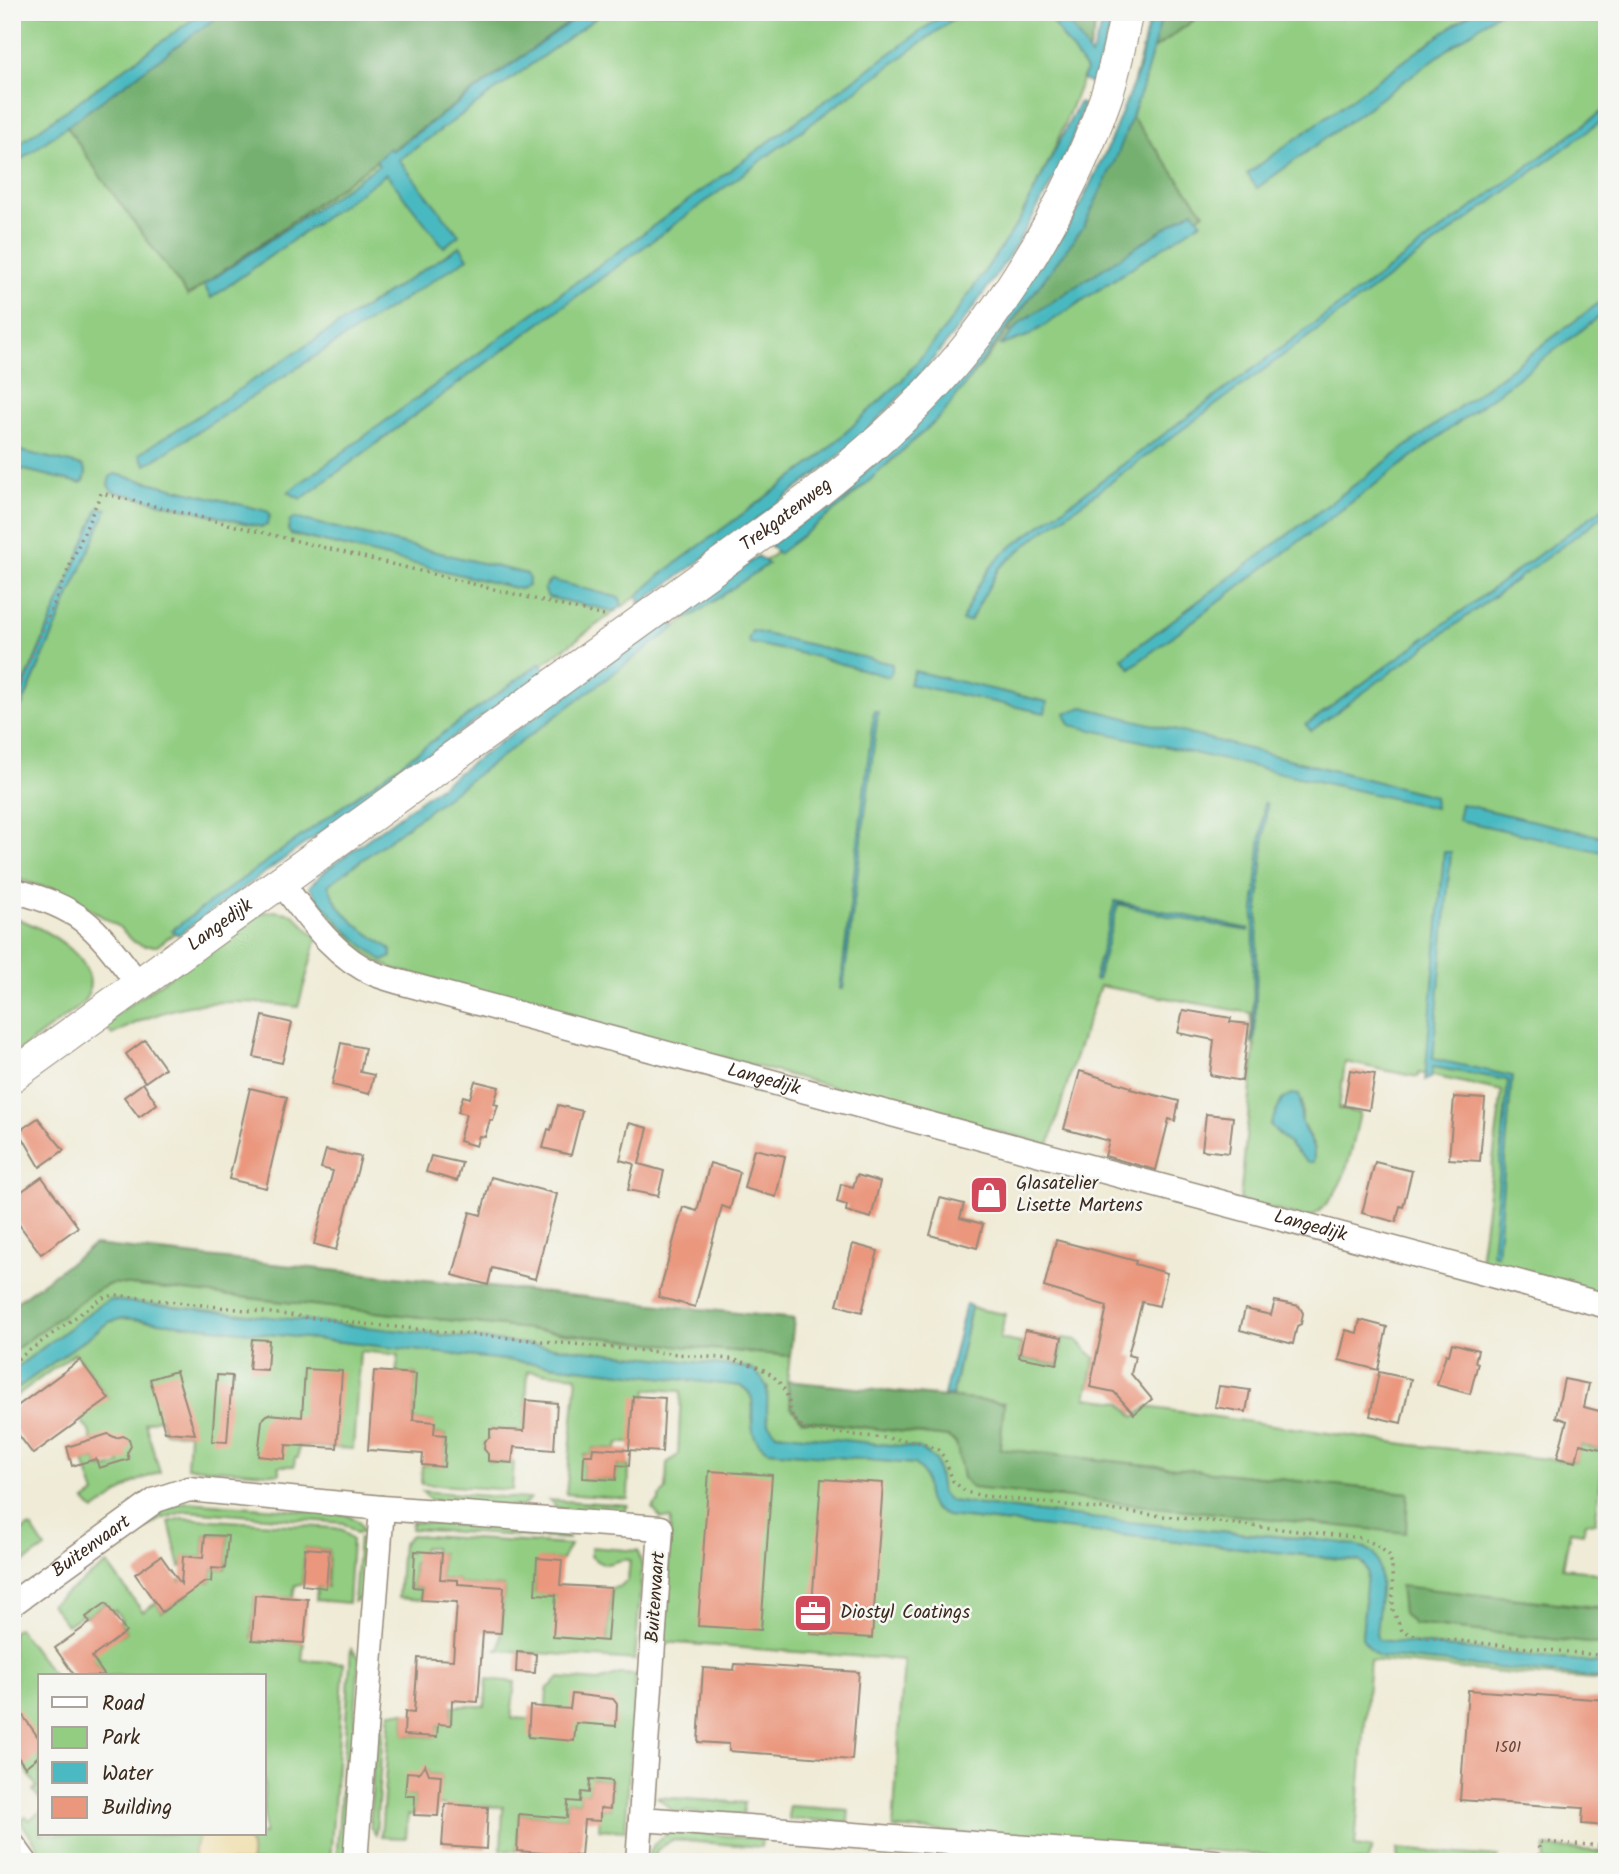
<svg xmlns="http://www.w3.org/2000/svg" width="1619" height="1874" viewBox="0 0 1619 1874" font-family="Kalam,sans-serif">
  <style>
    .green { fill: #92cd82; stroke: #667c50; stroke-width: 2; fill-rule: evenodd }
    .forest { fill: #75b070; stroke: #586d47; stroke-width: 2 }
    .sand { fill: #eeda9e; stroke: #94825e; stroke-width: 2 }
    .water { fill: #4ab9c1; stroke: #427270; stroke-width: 2 }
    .building { fill: #ea977e }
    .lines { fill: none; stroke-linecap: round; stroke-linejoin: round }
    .minor-casing { stroke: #958a7a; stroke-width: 27 }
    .tertiary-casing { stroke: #958a7a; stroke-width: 34 }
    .path { stroke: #958a7a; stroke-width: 3.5; stroke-dasharray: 2 5; stroke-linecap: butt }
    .minor { stroke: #fff; stroke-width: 24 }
    .tertiary { stroke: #fff; stroke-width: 32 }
    .labels { text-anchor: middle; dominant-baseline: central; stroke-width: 5; stroke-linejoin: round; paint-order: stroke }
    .number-label { font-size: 16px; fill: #674536 }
    .street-label { font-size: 19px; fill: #3b2a1e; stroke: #f6f6f2 }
    .poi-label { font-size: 19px; fill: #3b2a1e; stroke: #f6f6f2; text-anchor: start }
  </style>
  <rect width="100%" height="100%" fill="#f6f6f2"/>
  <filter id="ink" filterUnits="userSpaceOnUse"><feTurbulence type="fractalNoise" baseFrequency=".0143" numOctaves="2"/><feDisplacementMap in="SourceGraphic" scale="14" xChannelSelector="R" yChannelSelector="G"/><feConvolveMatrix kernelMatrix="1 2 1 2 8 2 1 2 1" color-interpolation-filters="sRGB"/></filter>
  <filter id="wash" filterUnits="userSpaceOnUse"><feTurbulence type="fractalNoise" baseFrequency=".00686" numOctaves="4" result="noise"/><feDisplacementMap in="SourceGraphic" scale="28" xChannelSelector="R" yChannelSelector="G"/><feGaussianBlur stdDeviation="1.57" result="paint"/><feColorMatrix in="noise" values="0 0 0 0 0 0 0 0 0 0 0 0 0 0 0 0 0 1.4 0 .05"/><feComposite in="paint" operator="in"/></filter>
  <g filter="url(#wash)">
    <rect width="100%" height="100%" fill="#efebd6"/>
    <g class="green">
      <path d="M12,12H215L188,296L584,12H1051L1086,70L1052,155L1019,221L954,318L928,353L863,423L798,479L721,531L622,607L620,598L550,581L547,583L617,610L157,946H144L134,942L119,927L69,896L12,877V467L80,483L84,481L86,472L83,466L12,449ZM115,474L266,511L269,516L267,525L262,527L112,491ZM295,518L527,574L529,578L528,585L520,589L291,534L288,530L290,521Z"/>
      <path d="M1205,12H1607V1296L1480,1262L1502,1091L1419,1073L1418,1077L1345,1062L1339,1109L1360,1113C1350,1156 1347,1193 1309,1219L1240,1201L1255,1044L1251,1043V1013L1100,986L1074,1061L1049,1145L394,969L377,962L363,951L323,911L317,901L318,889L848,500C906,447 961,394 1008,331L1016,333L1203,213L1126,109L1140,59ZM1302,1102V1123L1315,1149L1307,1161L1270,1125Z"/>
      <path d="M275,911L293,914L317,938L298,1007C226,997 177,999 112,1035L106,1027L107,1021L259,913Z"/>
      <path d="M12,917C43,926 113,964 82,1004C78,1009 70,1013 65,1017C47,1030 30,1043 12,1056Z"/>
      <path d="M112,1283L700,1348L790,1356L787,1381L791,1407L802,1420L948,1437C962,1446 961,1463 963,1478L1408,1493L1000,1449L1004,1403L952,1398L971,1308L1005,1314L1000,1339L1021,1343L1019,1358L1058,1365L1063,1338L1077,1340L1095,1358L1086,1398L1120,1402L1135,1417L1147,1407L1412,1445L1576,1462L1580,1445L1605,1450L1595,1523L1586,1522L1583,1533L1570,1531L1563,1568L1584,1570L1607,1577V1608L1401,1587L1413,1624L1607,1645V1664L1378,1640L1376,1636L1380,1571L1366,1548L1312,1539L1126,1523L949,1501L941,1493L936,1460L824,1439L776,1433C763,1422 767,1403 768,1387L749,1368L443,1335L101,1304L12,1371V1352L93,1292Z"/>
      <path d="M123,1318L741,1386C768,1400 735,1432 769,1451L914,1464C937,1480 913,1503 947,1516L1359,1561L1364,1565L1367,1572L1362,1638L1379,1656L1607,1679V1681L1523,1675L1370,1660L1355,1846L1372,1848L1367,1862L893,1828L904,1660L663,1642L671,1519L661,1518L652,1508L659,1501V1497L666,1490L667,1463L678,1455L681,1391L647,1389L646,1397L630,1443H618L617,1449L593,1448L592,1455H584L583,1478L615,1480L617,1465L629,1466L628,1499L566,1494L577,1376L528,1371L524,1431L490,1429V1439L485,1442L484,1449L489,1451L488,1461L514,1463L512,1490L421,1484L422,1465L444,1466L446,1435L434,1434V1422L413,1420L416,1374L396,1373L399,1355L360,1351L353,1449L299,1446L298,1458H295L294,1466H279V1474L187,1467L189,1434L164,1432L161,1418L145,1423L160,1472L135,1482L94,1511L85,1501L95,1494L84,1462L96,1459L99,1468H109L120,1464L113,1439H91L89,1431L80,1419L108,1398L75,1353L12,1399V1392L109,1322Z"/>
      <path d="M422,1491L530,1499L522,1507L430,1500Z"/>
      <path d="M549,1500L628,1505L625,1511L616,1514L558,1508Z"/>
      <path d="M187,1502L345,1514L358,1521L364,1532L356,1533L343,1523L186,1511L161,1519L138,1534V1525L154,1512Z"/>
      <path d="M182,1518L335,1528L343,1530L352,1540L348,1603L316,1600L317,1587H327L329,1550L305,1548L302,1585H295L293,1598L255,1596L252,1639L304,1643L302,1660L344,1663L330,1862H250C253,1849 251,1842 241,1834H264V1676H95L102,1671L90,1655L126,1632L119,1622L122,1620L115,1610L112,1612L105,1603L86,1617L83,1614L67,1625L51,1604L107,1564L143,1612L156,1603L162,1612L188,1594L178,1580L211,1582L212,1568L225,1569L228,1536L205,1535L203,1558L184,1556L182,1566L180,1567L169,1522Z"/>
      <path d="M412,1522L566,1533L569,1539L411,1529Z"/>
      <path d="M28,1527L32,1528L45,1548L12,1571V1548L20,1542L16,1536Z"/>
      <path d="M411,1535L570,1545L562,1560L538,1559L535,1593L556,1595L607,1641L611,1588L618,1587L628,1580L630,1560C613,1557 607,1573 591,1556V1547L638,1551L642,1567L635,1660L497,1650L500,1648L504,1587L458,1584V1580L440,1579L442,1553H434V1548L424,1547L413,1565V1587L422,1588L421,1600L398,1598L402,1544Z"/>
      <path d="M359,1538L367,1540L365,1591L361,1597L354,1602Z"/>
      <path d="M18,1628L54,1676H40V1800L33,1790L37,1787L12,1749V1632Z"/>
      <path d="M351,1649L359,1657L345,1862H336Z"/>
      <path d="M621,1674L636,1675L625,1831L599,1829L600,1808L610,1809L612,1781L591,1779L589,1793H581L580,1802L568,1801L567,1818L520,1814L517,1851L501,1850L503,1807L437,1805L441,1775L429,1774L427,1770L405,1796H415L414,1815H408L406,1838L381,1837L390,1712H405L404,1735L436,1737L438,1724H451L452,1706H485L487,1679L515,1682L511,1718L529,1719L546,1707L547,1689L560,1678L598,1681Z"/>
      <path d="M384,1712L376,1834L370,1827L376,1718Z"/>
      <path d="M657,1797L745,1803L743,1815L673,1811Z"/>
      <path d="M789,1806L849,1810L848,1822L789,1819Z"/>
      <path d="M40,1812V1834H200L194,1849V1862H49L20,1821L26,1816L29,1820Z"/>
      <path d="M676,1831L762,1839L761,1847L672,1840L657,1850L654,1862H647C650,1845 659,1835 676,1831Z"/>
      <path d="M1545,1847L1607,1852V1862H1544Z"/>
      <path d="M1397,1849L1498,1857L1494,1862H1398Z"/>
    </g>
    <g class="forest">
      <path d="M215,12H584L188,296L100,176L64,122Z"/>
      <path d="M1051,12H1100L1086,60Z"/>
      <path d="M1151,12H1205L1140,59Z"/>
      <path d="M1126,109L1204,213L1169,237L1016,333L1008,331L1065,243Z"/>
      <path d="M94,1245L794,1319L790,1356L700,1348L112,1283L93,1292L12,1352V1305Z"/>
      <path d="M787,1381L1004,1403L1000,1449L1408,1493L1406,1533L972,1488L963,1478L956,1442L948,1437L802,1420L791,1407Z"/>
      <path d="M1400,1586L1607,1609V1645L1413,1624L1403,1613Z"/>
    </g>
    <path class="sand" d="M200,1834H241C251,1842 253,1850 250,1862H194V1849Z"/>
    <g class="water">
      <path d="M203,12H224L12,166V149Z"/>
      <path d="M584,12H604L399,160L459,235L444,247L386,174L211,298L204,285L379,165L376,161L389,148L392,151Z"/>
      <path d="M947,12H963L301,499L288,492Z"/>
      <path d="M1045,12H1062L1091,56L1106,12H1116L1092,84L1083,80L1086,70Z"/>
      <path d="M1151,12H1163L1142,89L1117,156L1084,226L942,415L842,505L778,554L770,545L846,489L890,450L1064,233L1076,214L1107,149L1138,72Z"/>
      <path d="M1472,12H1499L1257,188L1247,174Z"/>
      <path d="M1079,103L1084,105C1077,124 1071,146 1061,164C1012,263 940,361 860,437C836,460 809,480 782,500C735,536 688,570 640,604L638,595L660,575L816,460L902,380L947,326L1019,221Z"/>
      <path d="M1607,108V117L1036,537L999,568L970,621H962C973,593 984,571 1007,550Z"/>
      <path d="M1193,210L1201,222L1030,335L1000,346L1021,322Z"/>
      <path d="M460,246L468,258L146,465L139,454Z"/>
      <path d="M1607,297V311L1130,668L1122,658Z"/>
      <path d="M12,449L83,466L86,472L84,481L80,483L12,467Z"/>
      <path d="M115,474L267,511L270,516L267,525L262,527L112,491L108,485L110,477Z"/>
      <path d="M1607,505V513L1311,731L1306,725Z"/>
      <path d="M99,507L107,509L12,729V714Z"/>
      <path d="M295,518L527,574L529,578L528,586L520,589L291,534L288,530L290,521Z"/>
      <path d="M758,556L768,564L689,618L681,611Z"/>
      <path d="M551,580L620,598L622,607L613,611L548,597L544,589Z"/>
      <path d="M668,619L676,627L328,885C339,916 365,932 391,949L392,957L383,961C354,939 331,917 309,887L327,869Z"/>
      <path d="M752,631L892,664V671L889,677L813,656L750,643L748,640Z"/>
      <path d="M540,663L545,671L178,935L172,930Z"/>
      <path d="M914,671L1047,702L1045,713L909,684Z"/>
      <path d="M1083,707L1434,796L1435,808L1070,725L1065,713Z"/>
      <path d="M874,711L878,712L843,989H840Z"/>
      <path d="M1264,803L1267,804L1258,911L1255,1041H1253L1254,910Z"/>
      <path d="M1461,804L1607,838V853L1458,820Z"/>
      <path d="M1444,852H1451L1433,1059L1512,1076L1497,1255L1492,1253L1508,1080L1433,1067L1431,1078L1425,1080Z"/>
      <path d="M1115,901L1249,929L1248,931L1172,917L1118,904L1097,980L1094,979Z"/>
      <path d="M1291,1094L1299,1095C1302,1103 1300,1110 1301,1118C1303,1135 1318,1145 1313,1162H1307L1270,1125L1282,1100Z"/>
      <path d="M110,1300L749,1368C784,1388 754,1414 776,1433L918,1448L936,1460L941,1493L950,1501C1064,1516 1179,1528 1294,1538C1310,1539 1362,1543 1372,1552C1387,1566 1377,1616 1376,1635L1378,1640L1607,1664V1679L1379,1656L1373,1652L1362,1638L1367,1572L1364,1565L1359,1561L947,1516C913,1503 937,1480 914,1464L769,1451C735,1432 768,1400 741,1386L123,1318L109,1322L12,1392V1371L101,1304Z"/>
      <path d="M966,1304L971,1306L952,1396L944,1395Z"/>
    </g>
    <g id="blocks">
      <g class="building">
        <path d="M1183,1010L1231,1018L1230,1022L1249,1024L1242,1081L1210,1075L1214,1040L1178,1033Z"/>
        <path d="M263,1016L292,1023L282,1063L254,1057Z"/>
        <path d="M145,1040L165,1068L145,1082L126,1054Z"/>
        <path d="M341,1043L365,1048L360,1072L374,1075L369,1094L332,1085Z"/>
        <path d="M1350,1070L1375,1074L1369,1110L1344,1106Z"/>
        <path d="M1080,1071L1131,1087L1130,1089L1179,1101L1175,1121L1169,1119L1156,1170L1105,1156L1109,1141L1064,1129Z"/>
        <path d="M475,1081L499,1087L494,1104L498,1105L493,1121L490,1120L485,1137L479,1136L476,1146L459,1141L466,1114L458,1112L463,1096L470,1098Z"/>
        <path d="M143,1083L157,1104L139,1117L124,1097Z"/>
        <path d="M250,1088L287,1097L266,1188L229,1179Z"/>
        <path d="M1454,1097L1485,1099L1480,1161L1449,1159Z"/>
        <path d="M558,1105L582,1111L571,1155L543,1148L548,1129L551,1130Z"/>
        <path d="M1206,1114L1233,1117L1229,1153L1202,1150Z"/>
        <path d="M38,1118L64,1150L40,1167L19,1131Z"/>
        <path d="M629,1123L648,1128L639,1164L664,1171L658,1196L628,1190L634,1164L620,1160Z"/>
        <path d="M754,1149L785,1156L776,1197L744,1188Z"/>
        <path d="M326,1150L361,1157L336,1250L314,1244L333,1171L321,1168Z"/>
        <path d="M431,1156L462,1163L457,1181L426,1172Z"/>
        <path d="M1375,1162L1412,1171L1403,1207L1400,1206L1396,1222L1362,1213Z"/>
        <path d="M710,1163L740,1172L730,1209L722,1206L695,1307L658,1297L683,1207L697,1211Z"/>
        <path d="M857,1175L880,1182L871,1218L846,1211L847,1205L837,1202L841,1184L853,1187Z"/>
        <path d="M42,1177L78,1227L41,1254L12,1215V1198Z"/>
        <path d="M491,1177L557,1194L535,1279L492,1268L488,1285L453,1275L470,1212L481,1215Z"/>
        <path d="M940,1198L964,1204L960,1218L983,1224L977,1248L930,1235Z"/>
        <path d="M1056,1240L1136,1261L1135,1264L1167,1273L1159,1306L1142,1302L1128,1355L1135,1357L1131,1374L1152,1399L1134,1414L1114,1392L1090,1387L1107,1306L1044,1287Z"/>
        <path d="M853,1244L878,1251L862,1312L837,1305Z"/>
        <path d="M1275,1301L1299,1306L1303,1313L1301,1324L1297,1326L1293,1344L1240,1330L1245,1309L1271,1315Z"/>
        <path d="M1360,1320L1387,1327L1378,1370L1339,1360L1346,1330L1357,1333Z"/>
        <path d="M1025,1330L1062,1337L1057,1364L1019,1357Z"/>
        <path d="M252,1339L269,1340L267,1370L249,1369Z"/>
        <path d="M1452,1343L1478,1350L1475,1362L1478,1363L1470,1394L1437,1385L1446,1354L1449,1355Z"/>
        <path d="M80,1360L109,1399L33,1454L12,1426V1410Z"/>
        <path d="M305,1369L342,1371L337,1448L286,1445L285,1459L258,1456L262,1420L268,1414L302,1417Z"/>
        <path d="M176,1371L195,1434L165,1432L150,1379Z"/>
        <path d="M374,1371L416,1374L413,1420L435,1422L434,1434L446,1435L444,1467L422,1465L423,1454L368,1450Z"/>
        <path d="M1379,1372L1411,1379L1401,1423L1370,1416Z"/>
        <path d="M217,1375L232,1376L227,1442L212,1441Z"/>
        <path d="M1564,1379L1589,1384L1584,1407L1607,1413L1605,1450L1580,1444L1576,1462L1557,1458L1567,1421L1556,1417Z"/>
        <path d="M1219,1386L1250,1390L1246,1412L1215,1407Z"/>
        <path d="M633,1396L665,1398L662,1452L629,1450Z"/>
        <path d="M526,1400L557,1403L554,1450L514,1447L512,1463L488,1461V1454L484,1449L485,1441L490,1437V1429L524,1431Z"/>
        <path d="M108,1434L116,1438L123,1436L129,1439L131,1446L127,1453L129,1459L99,1468L96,1459L72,1466L67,1447Z"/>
        <path d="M593,1448L630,1450L629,1466L617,1465L616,1480L583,1478L584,1455H592Z"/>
        <path d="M709,1471L772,1475L761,1630L698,1626Z"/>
        <path d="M821,1479L883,1483L872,1638L810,1634Z"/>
        <path d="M205,1535L228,1536L225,1569L212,1568L211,1582H205L162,1612L135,1574L161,1556L181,1584L183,1556L203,1558Z"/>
        <path d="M305,1548L329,1550L326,1588L302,1585Z"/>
        <path d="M415,1551L442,1553L440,1579L458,1580V1584L504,1587L501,1633L483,1632L478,1702L452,1700L451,1725L438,1724L437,1737L404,1735L405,1712L414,1713L418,1658L453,1660L457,1602L421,1600L422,1588L413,1587Z"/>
        <path d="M537,1558L562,1560L560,1585L611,1588L607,1641L553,1637L556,1595L535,1594Z"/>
        <path d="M255,1595L308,1599L304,1643L252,1640Z"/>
        <path d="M106,1603L126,1632L92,1657L105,1676H75L55,1648L90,1623L86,1617Z"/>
        <path d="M517,1652L536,1654L535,1673L516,1672Z"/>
        <path d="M735,1664L859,1672L852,1760L729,1751V1744L698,1742L703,1668L734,1670Z"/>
        <path d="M1468,1690L1607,1700V1826L1582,1824L1583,1808L1460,1800Z"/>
        <path d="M572,1694L613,1699L617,1704L616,1726L576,1723L574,1741L528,1737L530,1706L570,1709Z"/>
        <path d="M12,1700L40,1740V1755L25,1767L12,1749Z"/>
        <path d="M425,1764L429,1774L441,1775L438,1816L414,1815L415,1796H405L407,1772L419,1773Z"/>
        <path d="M590,1779L612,1781L610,1809L600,1808V1821L584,1820L581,1856L517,1851L519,1814L567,1818L568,1801L580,1802L581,1792L589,1793Z"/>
        <path d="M445,1804L488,1807L486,1849L442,1846Z"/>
      </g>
    </g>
  </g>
  <g filter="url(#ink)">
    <use href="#blocks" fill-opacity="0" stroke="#958a7a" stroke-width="2"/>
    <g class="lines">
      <g class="minor-casing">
        <g id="minor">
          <path id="s1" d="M281,882C307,916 334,957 375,974C385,978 396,981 407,984L1607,1306"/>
          <path d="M12,890C85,909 95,927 139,985"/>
          <path id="s2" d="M12,1604L156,1500L189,1489L382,1508L661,1528L638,1862"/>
          <path d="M641,1819L1215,1862"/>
          <path d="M12,1844L25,1862"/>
          <path d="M355,1862L382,1508"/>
        </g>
      </g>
      <g class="tertiary-casing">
        <g id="tertiary">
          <path id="s3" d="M12,1076L770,528C820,491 868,453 912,409C997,324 1065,213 1105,100C1115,72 1120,41 1127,12"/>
        </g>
      </g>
      <g class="path">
        <path d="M12,701L101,493L604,616"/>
        <path d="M12,1363L102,1298L116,1295L374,1325L730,1359C750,1364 771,1368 783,1388C795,1406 782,1413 807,1430L904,1440L925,1444L938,1450L944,1457L953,1481L960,1487L965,1492L984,1496L1361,1538L1375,1544L1389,1555L1392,1565L1393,1610L1402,1631L1422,1637L1607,1656"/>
        <path d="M1539,1862L1540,1842L1607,1846"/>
      </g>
      <use href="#minor" class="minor"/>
      <use href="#tertiary" class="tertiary"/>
    </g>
  </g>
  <defs>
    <g id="shop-square" transform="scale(2.0125)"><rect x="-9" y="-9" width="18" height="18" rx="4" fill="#d1495b" stroke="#f6f6f2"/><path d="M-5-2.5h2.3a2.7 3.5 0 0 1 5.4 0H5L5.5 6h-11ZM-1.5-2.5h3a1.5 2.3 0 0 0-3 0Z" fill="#fff"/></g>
    <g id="office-square" transform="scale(2.0125)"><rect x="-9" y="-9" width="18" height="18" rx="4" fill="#d1495b" stroke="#f6f6f2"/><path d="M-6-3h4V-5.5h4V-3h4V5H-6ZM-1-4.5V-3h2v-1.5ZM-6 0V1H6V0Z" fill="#fff"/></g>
  </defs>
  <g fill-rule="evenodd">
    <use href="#shop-square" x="989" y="1195"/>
    <use href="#office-square" x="813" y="1613"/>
  </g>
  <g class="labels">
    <g class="number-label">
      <text x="1508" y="1747">1501</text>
    </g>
    <g class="street-label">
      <text stroke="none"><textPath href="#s3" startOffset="956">Trekgatenweg</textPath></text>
      <text stroke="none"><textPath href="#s3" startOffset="257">Langedijk</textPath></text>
      <text stroke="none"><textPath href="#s1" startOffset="536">Langedijk</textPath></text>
      <text stroke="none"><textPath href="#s1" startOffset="1102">Langedijk</textPath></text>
      <text stroke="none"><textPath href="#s2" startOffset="98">Buitenvaart</textPath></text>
      <text transform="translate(656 1597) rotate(-86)">Buitenvaart</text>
    </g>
    <g class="poi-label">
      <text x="1016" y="1184">Glasatelier<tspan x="1016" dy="22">Lisette Martens</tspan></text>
      <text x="840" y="1613">Diostyl Coatings</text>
    </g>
  </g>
  <rect width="1619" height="1874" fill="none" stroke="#f6f6f2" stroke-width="42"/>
  <rect x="38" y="1674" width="228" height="161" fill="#f6f6f2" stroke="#aba49d" stroke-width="2"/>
  <rect x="52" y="1697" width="35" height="10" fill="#ffffff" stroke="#aba49d" stroke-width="2"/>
  <text x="102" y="1710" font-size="21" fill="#3b2a1e">Road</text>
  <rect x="52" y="1727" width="35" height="21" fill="#92cd82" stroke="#aba49d" stroke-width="2"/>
  <text x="102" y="1744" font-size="21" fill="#3b2a1e">Park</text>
  <rect x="52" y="1762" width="35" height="21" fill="#4ab9c1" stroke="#aba49d" stroke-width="2"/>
  <text x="102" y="1780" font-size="21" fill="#3b2a1e">Water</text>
  <rect x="52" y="1797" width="35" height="21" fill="#ea977e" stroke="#aba49d" stroke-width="2"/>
  <text x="102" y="1814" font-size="21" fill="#3b2a1e">Building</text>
</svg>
